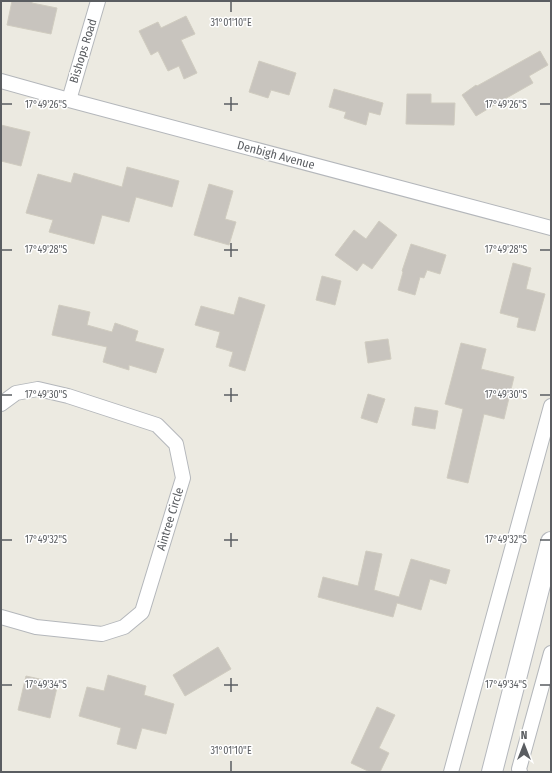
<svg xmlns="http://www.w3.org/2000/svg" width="552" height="773" viewBox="0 0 552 773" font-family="'Fira Sans Condensed',sans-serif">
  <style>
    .building { fill: #c8c4be; stroke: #d0ccc0 }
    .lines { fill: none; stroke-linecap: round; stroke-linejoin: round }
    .street-casing { stroke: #b4b7bb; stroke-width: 16 }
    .secondary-casing { stroke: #b5b8bd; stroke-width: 22 }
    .street { stroke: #fff; stroke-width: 14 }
    .secondary { stroke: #fff; stroke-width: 20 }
    .ticks { fill: none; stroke: #5a5d61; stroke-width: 1.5 }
    .labels { text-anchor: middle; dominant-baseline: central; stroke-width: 3; stroke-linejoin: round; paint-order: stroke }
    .street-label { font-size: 12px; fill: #5a5d61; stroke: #fff }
    .ticks-label { font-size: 10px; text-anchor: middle; fill: #5a5d61; stroke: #fff; stroke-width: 3; stroke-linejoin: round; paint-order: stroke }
  </style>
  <rect width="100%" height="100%" fill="#eceae1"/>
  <g class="building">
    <path d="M12,1H32V3L57,8L51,34L7,25Z"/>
    <path d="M186,16L195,34L181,40L197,73L184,79L179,66L168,71L158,51L151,55L139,31L158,22L161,28Z"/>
    <path d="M540,51L548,65L529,76L533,83L496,104L476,116L462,95L476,85L477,86Z"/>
    <path d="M259,61L296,73L289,95L271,90L268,98L249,92Z"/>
    <path d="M334,89L383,103L380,115L369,112L366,125L344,118L346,112L329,107Z"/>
    <path d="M407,94H431V103H455L454,125L406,124Z"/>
    <path d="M1,125L30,132L21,166L1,161Z"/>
    <path d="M127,167L179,181L172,207L136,197L129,222L102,215L94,244L49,232L53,220L26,213L38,174L71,183L74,173L122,187Z"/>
    <path d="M209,184L233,191L225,219L236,222L229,245L194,235Z"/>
    <path d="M379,221L397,235L372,269L363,263L357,271L335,255L354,230L366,239Z"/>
    <path d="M411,244L446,255L440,274L427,270L424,278L420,277L415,295L398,290L403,272L402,271Z"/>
    <path d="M513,263L531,268L526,289L545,294L535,331L517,327L519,318L500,313Z"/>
    <path d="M322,276L341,281L335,305L316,300Z"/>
    <path d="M239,297L265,305L245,371L229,366L233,352L216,347L220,332L195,325L201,306L234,315Z"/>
    <path d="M59,305L90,312L87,325L112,332L115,323L138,331L135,341L164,349L156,373L129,365V370L103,362L107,347L52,335Z"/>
    <path d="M388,339L391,359L368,363L365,342Z"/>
    <path d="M461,343L486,349L481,369L514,377L504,419L484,414L468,483L447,478L463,409L445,404Z"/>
    <path d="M368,394L385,399L377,423L361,418Z"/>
    <path d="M415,407L438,411L435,429L412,425Z"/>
    <path d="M366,551L382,554L374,590L399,597L411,559L450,570L446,584L430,579L421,610L397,603L393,617L318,597L323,577L358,586Z"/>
    <path d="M218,647L231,669L185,696L173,675Z"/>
    <path d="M108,675L146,686L144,695L174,704L166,734L142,728L136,749L117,744L121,728L79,716L87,687L104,691Z"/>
    <path d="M26,676L58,683L50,718L18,710Z"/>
    <path d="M377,707L395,715L379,748L389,753L380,772H370L351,763Z"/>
  </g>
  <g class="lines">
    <g class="street-casing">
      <g id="street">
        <path d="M1,81L69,100L551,228"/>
        <path d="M69,100L98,1"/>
        <path d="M1,404L16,393L38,389L68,396L157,425L176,444L183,478L142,612L124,627L102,634L36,627L1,617"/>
        <path d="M451,772L551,406"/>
        <path d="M520,772L519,769L551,653"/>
      </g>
    </g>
    <g class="secondary-casing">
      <path id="secondary" d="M492,772L551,542"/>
    </g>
    <use href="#street" class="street"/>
    <use href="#secondary" class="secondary"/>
  </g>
  <path class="ticks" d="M231,2V12M231,97V111M2,104H12M224,104H238M540,104H550M231,243V257M2,250H12M224,250H238M540,250H550M231,388V402M2,395H12M224,395H238M540,395H550M231,533V547M2,540H12M224,540H238M540,540H550M231,678V692M2,685H12M224,685H238M540,685H550M231,761V771"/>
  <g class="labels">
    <g class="street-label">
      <text transform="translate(83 51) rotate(-73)">Bishops Road</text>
      <text transform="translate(276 155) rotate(15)">Denbigh Avenue</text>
      <text transform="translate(170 519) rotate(-73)">Aintree Circle</text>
    </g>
  </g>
  <g class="ticks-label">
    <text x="231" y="26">31°01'10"E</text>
    <text x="46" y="108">17°49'26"S</text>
    <text x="506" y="108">17°49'26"S</text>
    <text x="46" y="253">17°49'28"S</text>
    <text x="506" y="253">17°49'28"S</text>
    <text x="46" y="398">17°49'30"S</text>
    <text x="506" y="398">17°49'30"S</text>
    <text x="46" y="543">17°49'32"S</text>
    <text x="506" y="543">17°49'32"S</text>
    <text x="46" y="688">17°49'34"S</text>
    <text x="506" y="688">17°49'34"S</text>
    <text x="231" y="754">31°01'10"E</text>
  </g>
  <rect width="552" height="773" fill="none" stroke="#5a5d61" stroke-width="4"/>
  <g transform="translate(524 745)" stroke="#ffffff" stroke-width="3" paint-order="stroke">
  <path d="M0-3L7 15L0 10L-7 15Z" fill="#5a5d61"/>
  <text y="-6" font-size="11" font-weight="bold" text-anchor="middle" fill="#5a5d61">N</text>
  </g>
</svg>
